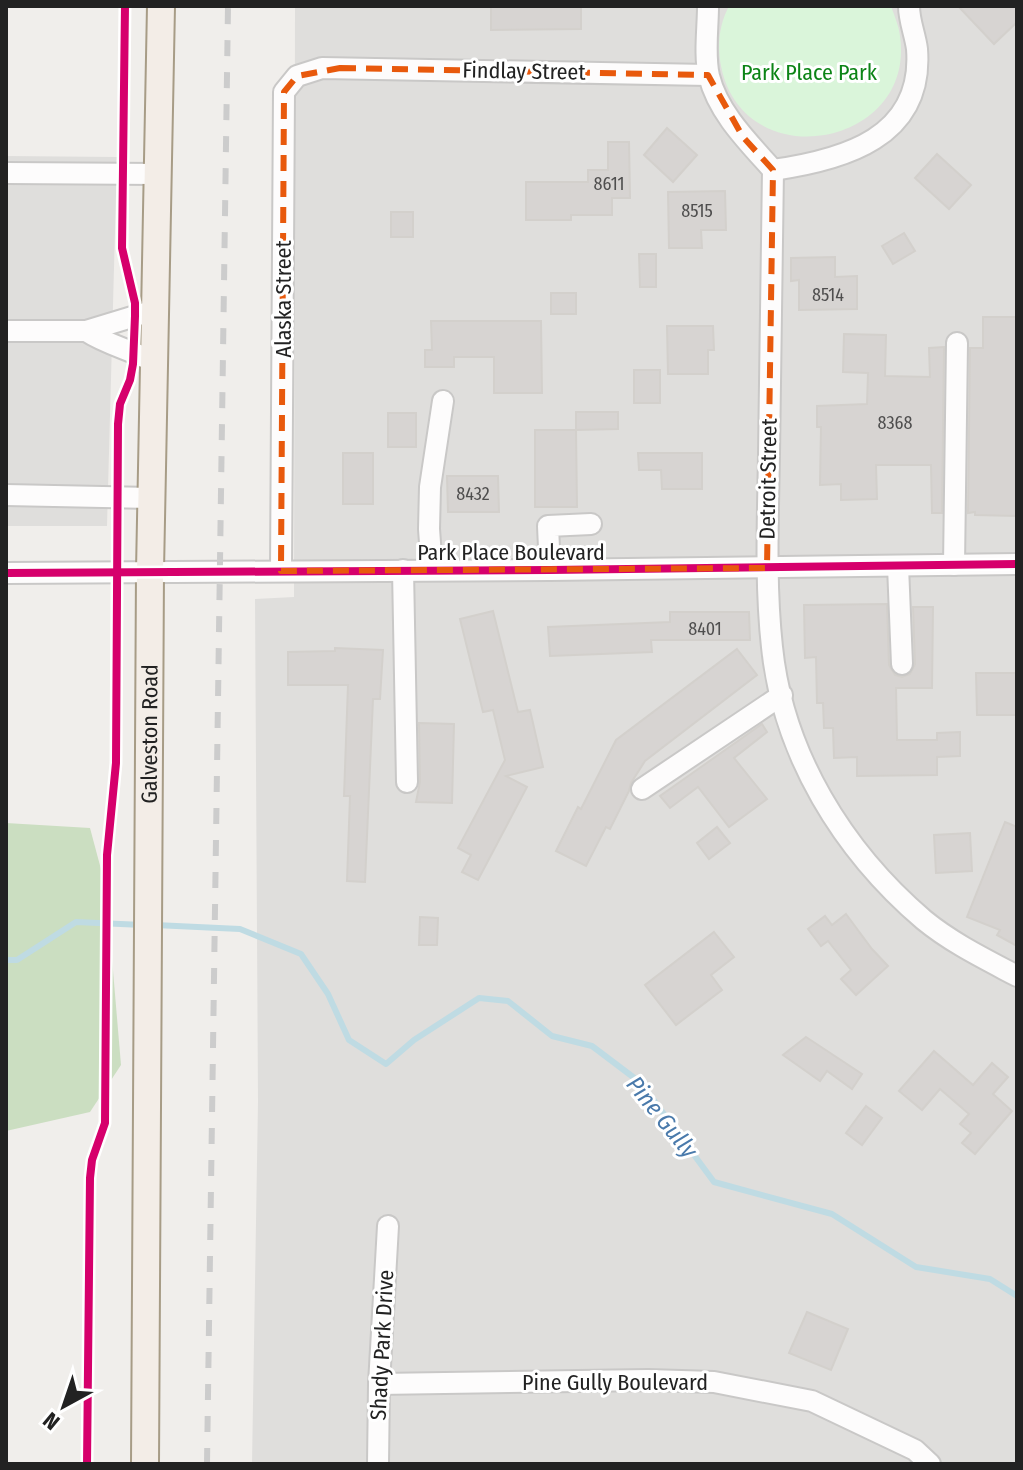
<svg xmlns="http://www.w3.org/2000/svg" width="1023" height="1470" viewBox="0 0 1023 1470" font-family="'Fira Sans Condensed',sans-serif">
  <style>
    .residential { fill: #dfdedc }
    .forest { fill: #cbdec1 }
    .park { fill: #daf5da }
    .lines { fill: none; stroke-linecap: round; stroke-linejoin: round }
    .stream { stroke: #bfdbe3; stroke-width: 6 }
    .building { fill: #d7d4d2; stroke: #d3d0cc; stroke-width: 2 }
    .minor-casing { stroke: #c9c8c7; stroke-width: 24 }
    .major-casing { stroke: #a79c86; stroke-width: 30 }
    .minor { stroke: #fdfcfc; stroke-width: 20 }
    .major { stroke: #f3ede7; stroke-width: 26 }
    .rail { stroke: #ccc; stroke-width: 6; stroke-dasharray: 16 16; stroke-linecap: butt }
    .cycleway-casing { stroke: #fff; stroke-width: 13 }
    .cycleway { stroke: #d6006c; stroke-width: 8 }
    .marked { fill: none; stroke: #e8590c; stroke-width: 6; stroke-dasharray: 16 10; stroke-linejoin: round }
    .labels { text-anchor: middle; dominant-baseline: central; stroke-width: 6; stroke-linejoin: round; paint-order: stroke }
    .number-label { font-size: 18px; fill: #4f4e4e }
    .street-label { font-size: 22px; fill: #222; stroke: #fff }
    .park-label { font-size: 22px; fill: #0c8416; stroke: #fff }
    .water-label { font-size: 24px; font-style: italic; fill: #4a7aab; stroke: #fff }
  </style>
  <rect width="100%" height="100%" fill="#f0eeeb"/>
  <g class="residential">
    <path d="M295,6H1017V1464H252L258,1101L255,599L294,597Z"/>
    <path d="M6,156L117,157L107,526H6Z"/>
  </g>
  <path class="forest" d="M6,823L90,828L106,888L121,1065L90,1112L6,1131Z"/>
  <path class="park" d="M729,6H891C894,15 899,26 900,36C916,148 743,178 721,66C717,45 719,25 729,6Z"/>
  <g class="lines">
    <g class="stream">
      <path d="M155,925L240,929L301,954L328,994L349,1040L386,1064L414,1040L479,998L508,1001L552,1036L592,1046L641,1083L714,1182L832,1214L916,1267L990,1279L1017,1296"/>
      <path d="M6,960H17L76,922L143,925"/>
    </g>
  </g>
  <g class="building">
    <path d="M491,6H581V29L491,30Z"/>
    <path d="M958,6H1017V22L994,44Z"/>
    <path d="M667,128L697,155L673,182L644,155Z"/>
    <path d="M608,142H629L630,198H612V215H571V220H526V182H588V170H608Z"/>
    <path d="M937,154L971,185L949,209L915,178Z"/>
    <path d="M725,191L726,230H701L702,248H669L668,192Z"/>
    <rect x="391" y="212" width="22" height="25"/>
    <path d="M904,233L915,251L893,264L882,246Z"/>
    <path d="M639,254H656V287H640Z"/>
    <path d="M835,257V277L857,276V309L799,310V280L791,281V258Z"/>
    <rect x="551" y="293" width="25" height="21"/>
    <path d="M983,317H1017V516L975,515V512L968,513L970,348H983Z"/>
    <path d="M431,321H541L542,393H494V357H454V367H425V350H432Z"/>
    <path d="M667,326H713L714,350H708V374H668Z"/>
    <path d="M844,334L886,335L885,376L930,377L929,348L944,347L942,513H932L931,465H876L877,499L841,500V484L820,485L821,427H817V406L867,404L868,373L843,372Z"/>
    <rect x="634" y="370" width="26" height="33"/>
    <path d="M576,412H618V429L576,430Z"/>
    <rect x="388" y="413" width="28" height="34"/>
    <path d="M535,430H576L577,507H535Z"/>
    <rect x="343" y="453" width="30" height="51"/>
    <path d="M638,453H702V489H662L661,470H639Z"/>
    <path d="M447,476H498L499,512H448Z"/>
    <path d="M887,604L889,665L895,675L902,677L910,674L915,664L913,607H933L932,688H896L897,740H937V733L960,732V756L937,757V775L857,776V757L834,758L833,728H824L823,703H817L816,657L805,658L804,605Z"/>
    <path d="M493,611L518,712L530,710L543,767L506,776L527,787L478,880L462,872L471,855L458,848L505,760L493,710L483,712L460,619Z"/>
    <path d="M670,612H749L750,640H651L652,652L550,656L548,627L670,622Z"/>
    <path d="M335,648L383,650L380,699H373L365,882L347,881L350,796H344L348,685H288V652L335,651Z"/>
    <path d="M737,649L757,675L645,761L631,783L629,791L610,829L606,827L586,866L556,851L578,807L581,809L616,740Z"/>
    <path d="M976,673H1017V715H977Z"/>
    <path d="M419,723L454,724L452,803L416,802L420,782Z"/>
    <path d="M762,724L767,732L734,758L767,799L729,827L698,787L670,808L660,796Z"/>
    <path d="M1005,822L1017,827V946L997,935L1000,930L967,917Z"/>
    <path d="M717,827L730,843L709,859L697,843Z"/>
    <path d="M970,833L972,871L936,873L934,835Z"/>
    <path d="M846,914L872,949L888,966L856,995L841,979L851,970L828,941L821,946L808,929L825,916L832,925Z"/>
    <path d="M420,917L438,918L437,945H419Z"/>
    <path d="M714,932L734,957L711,975L722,990L676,1025L645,985Z"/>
    <path d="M806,1037L862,1074L852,1089L827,1071L820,1081L783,1055Z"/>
    <path d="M934,1051L973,1085L992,1063L1008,1077L993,1094L1012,1111L975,1154L962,1143L971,1133L960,1124L969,1114L940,1089L922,1110L899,1091Z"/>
    <path d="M866,1106L882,1118L862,1145L846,1133Z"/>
    <path d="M807,1312L848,1329L831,1370L789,1353Z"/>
  </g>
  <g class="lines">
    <g class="minor-casing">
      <g id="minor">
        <path d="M708,6C708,28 704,55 709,76C718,113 749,143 773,170C843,160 924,138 917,49C915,34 909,21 909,6"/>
        <path d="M773,170C772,265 770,359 769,454C768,518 765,583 772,647C783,754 843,851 924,920C952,943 985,959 1017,976"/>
        <path d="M6,173L158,174"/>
        <path d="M6,331H86L155,310"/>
        <path d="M86,331C107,345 132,350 154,362"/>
        <path d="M6,495L151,498"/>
        <path d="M954,565L957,343"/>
        <path d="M898,566L902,664"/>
        <path d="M403,570L407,782"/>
        <path d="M432,570L429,529L430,487L443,401"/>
        <path d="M550,570L548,526L591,524"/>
        <path d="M281,571L284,92L297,76L322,68L708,75"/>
        <path d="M6,573L550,570L1017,564"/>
        <path d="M642,789L782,695"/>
        <path d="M379,1384L648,1380L714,1382L812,1401L915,1450L930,1464"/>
        <path d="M378,1464L379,1384L388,1226"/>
      </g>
    </g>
    <g class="major-casing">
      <g id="major">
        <path id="s1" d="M145,1464L150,571L161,6"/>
      </g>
    </g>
    <use href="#minor" class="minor"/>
    <use href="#major" class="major"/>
    <path class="rail" d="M207,1464L228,6"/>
    <g class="cycleway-casing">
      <g id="cycleway">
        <path d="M6,573L550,570L1017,564"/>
        <path d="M87,1464L90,1178L92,1160L105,1123L107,855L116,763L118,424L120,404L130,380L133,364L135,316V303L122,248L125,6"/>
      </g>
    </g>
    <use href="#cycleway" class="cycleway"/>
  </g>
  <path class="marked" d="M340,68L708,75L743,137L773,170L767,568L281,571L284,92L297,76Z"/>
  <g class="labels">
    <g class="number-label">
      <text x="609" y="184">8611</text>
      <text x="697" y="211">8515</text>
      <text x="828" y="295">8514</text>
      <text x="895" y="423">8368</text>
      <text x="473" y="494">8432</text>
      <text x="705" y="629">8401</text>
    </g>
    <g class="street-label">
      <text transform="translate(524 71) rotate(1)">Findlay Street</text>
      <text transform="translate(283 299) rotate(-90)">Alaska Street</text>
      <text transform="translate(768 479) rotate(-89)">Detroit Street</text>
      <text x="511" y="552">Park Place Boulevard</text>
      <text stroke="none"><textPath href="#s1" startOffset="730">Galveston Road</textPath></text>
      <text transform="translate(382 1345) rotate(-87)">Shady Park Drive</text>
      <text x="615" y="1382">Pine Gully Boulevard</text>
    </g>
    <g class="park-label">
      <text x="809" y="72">Park Place Park</text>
    </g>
    <g class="water-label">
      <text transform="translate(662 1117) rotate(51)">Pine Gully</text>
    </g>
  </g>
  <rect width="1023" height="1470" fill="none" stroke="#222222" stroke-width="16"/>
  <g transform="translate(64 1406) rotate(220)" stroke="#ffffff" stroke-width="6" paint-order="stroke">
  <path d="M0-6L14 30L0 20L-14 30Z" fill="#222222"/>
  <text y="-12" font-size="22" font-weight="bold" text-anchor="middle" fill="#222222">N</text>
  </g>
</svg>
